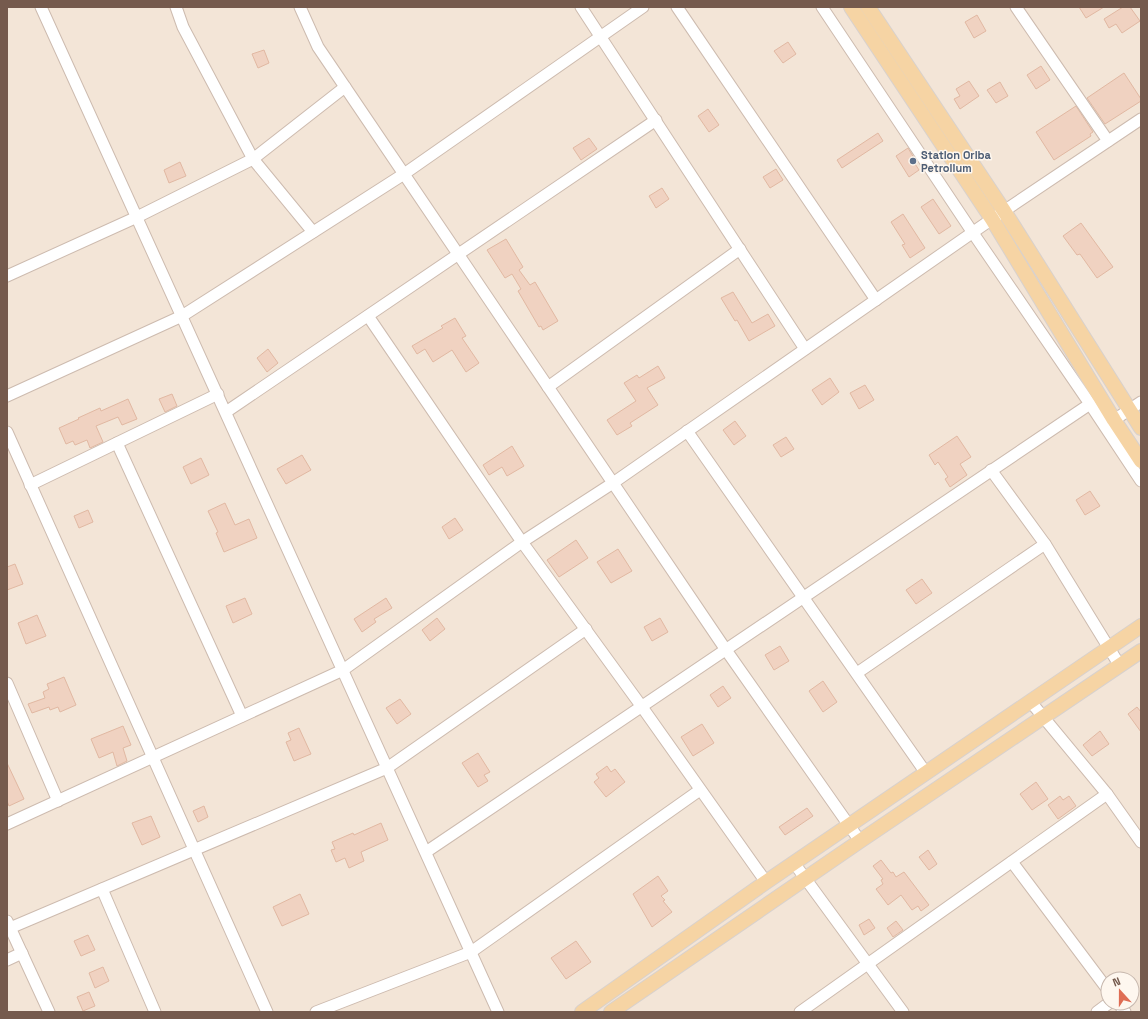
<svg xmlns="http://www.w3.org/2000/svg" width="1148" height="1019" viewBox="0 0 1148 1019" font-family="'Space Grotesk',sans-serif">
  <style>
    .residential { fill: #f3e5d7; fill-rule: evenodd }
    .building { fill: #f0d2c1; stroke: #e1b8a2 }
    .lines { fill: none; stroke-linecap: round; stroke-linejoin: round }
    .minor-casing { stroke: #cdbbaf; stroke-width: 13 }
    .major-casing { stroke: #d8d1cd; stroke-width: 16 }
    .minor { stroke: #fff; stroke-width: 11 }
    .major { stroke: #f6d4a4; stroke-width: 14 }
    .service-dot { fill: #5c6f8a; stroke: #fef7ef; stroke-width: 1.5 }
    .labels { text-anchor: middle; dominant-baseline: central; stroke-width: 3; stroke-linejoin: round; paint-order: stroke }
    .service-label { font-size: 11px; font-weight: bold; fill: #4e5e75; stroke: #fef7ef; text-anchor: start }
  </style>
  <rect width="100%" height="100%" fill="#fbf3e8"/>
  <path class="residential" d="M7,7H1141V1012H7ZM1108,979H1132V1003H1108Z"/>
  <g class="building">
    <path d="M1079,7H1104L1086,18Z"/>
    <path d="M1123,7H1130L1140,21L1122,33L1116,24L1109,28L1104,19Z"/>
    <path d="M977,15L986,31L974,38L965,22Z"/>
    <path d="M788,42L796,54L783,63L774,51Z"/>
    <path d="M264,50L269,63L258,68L252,54Z"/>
    <path d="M1041,66L1050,80L1036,89L1027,75Z"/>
    <path d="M1124,73L1141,99V101L1105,124L1087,98Z"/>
    <path d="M969,81L979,96L960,109L954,99L960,96L956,89Z"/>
    <path d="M1000,82L1008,96L996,103L987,90Z"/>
    <path d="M1076,106L1093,132L1090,134L1091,136L1054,160L1036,132Z"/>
    <path d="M708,109L719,125L709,132L698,116Z"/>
    <path d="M878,133L883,141L842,168L837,160Z"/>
    <path d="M589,138L597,149L581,160L573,148Z"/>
    <path d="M908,148L914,158L912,159L919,170L909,177L896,156Z"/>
    <path d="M180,162L186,176L169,183L164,170Z"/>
    <path d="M776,169L783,180L770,188L763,177Z"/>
    <path d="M662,188L669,199L656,208L649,196Z"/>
    <path d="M933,199L951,226L939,234L921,207Z"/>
    <path d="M903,214L925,248L910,258L902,245L905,244L891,222Z"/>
    <path d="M1081,223L1113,267L1097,278L1080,254L1077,255L1063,236Z"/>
    <path d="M506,239L523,267L519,270L530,285L535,282L558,321L543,330L541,326L539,327L518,291L521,289L512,274L505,278L487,250Z"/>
    <path d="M733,292L752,323L768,314L775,326L749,341L737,320L735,321L721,298Z"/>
    <path d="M455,318L466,336L462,338L479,363L466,372L452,350L433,362L425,349L417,354L412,346L443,328L441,326Z"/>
    <path d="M268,349L278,363L267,372L257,358Z"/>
    <path d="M658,366L665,378L647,388L658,405L630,423L632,426L617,435L607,420L636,401L624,383L637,375L639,378Z"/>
    <path d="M830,378L839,392L822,405L812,390Z"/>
    <path d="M865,385L874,400L859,409L850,393Z"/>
    <path d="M172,394L177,406L165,412L159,399Z"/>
    <path d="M128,399L137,419L122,425L118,417L96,426L103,442L90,448L87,440L75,445L73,441L66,444L59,428L79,419L78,418L100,408L101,411Z"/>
    <path d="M735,421L746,436L734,445L723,430Z"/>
    <path d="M957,436L971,457L960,464L967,475L950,487L945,479L948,477L938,462L935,465L929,455Z"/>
    <path d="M786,437L794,449L781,457L773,445Z"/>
    <path d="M512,446L524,466L507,476L502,467L489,475L483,465Z"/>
    <path d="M302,455L311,470L286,484L277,469Z"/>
    <path d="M201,458L209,475L191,484L183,467Z"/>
    <path d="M1090,491L1100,506L1085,515L1076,500Z"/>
    <path d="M225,503L235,525L249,519L257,538L224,552L216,533L218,532L208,511Z"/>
    <path d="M88,510L93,522L79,528L74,516Z"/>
    <path d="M455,518L463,530L449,539L442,527Z"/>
    <path d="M576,540L588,558L559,577L547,560Z"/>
    <path d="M618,549L632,571L611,583L597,562Z"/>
    <path d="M15,564L23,584L7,590V567Z"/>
    <path d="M922,579L932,593L916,604L906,590Z"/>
    <path d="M245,598L252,614L233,623L226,606Z"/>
    <path d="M386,598L392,608L374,619L376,622L362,632L354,619Z"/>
    <path d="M37,615L46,636L26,644L18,623Z"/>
    <path d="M437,618L445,629L430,641L422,630Z"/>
    <path d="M660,618L668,632L652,641L644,627Z"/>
    <path d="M780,646L789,661L774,670L765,655Z"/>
    <path d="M64,677L76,705L60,712L58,707L50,710L49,707L32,713L28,704L45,698L43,692L49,689L47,684Z"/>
    <path d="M823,681L837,702L823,712L809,691Z"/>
    <path d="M723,686L731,698L718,707L710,695Z"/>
    <path d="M400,699L411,714L397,724L386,708Z"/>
    <path d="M1137,707L1141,712V732L1128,714Z"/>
    <path d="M702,724L714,743L693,756L681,737Z"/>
    <path d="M123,726L131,745L123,748L127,761L117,766L113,752L99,758L91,739Z"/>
    <path d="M299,728L311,754L294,761L286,742L291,740L288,733Z"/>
    <path d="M1100,731L1109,744L1092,756L1083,745Z"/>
    <path d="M478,753L490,772L484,775L488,781L478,787L462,763Z"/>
    <path d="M7,763L24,799L9,806L7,801Z"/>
    <path d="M607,766L611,772L615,769L625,782L606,797L594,782L599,778L596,774Z"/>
    <path d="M1036,782L1048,799L1032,810L1020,794Z"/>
    <path d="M1060,796L1063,800L1069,796L1076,806L1058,819L1048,805Z"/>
    <path d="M204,806L208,817L198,822L193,811Z"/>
    <path d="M807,808L813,816L785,835L779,827Z"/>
    <path d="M151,816L160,837L142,845L132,823Z"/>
    <path d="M381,823L388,840L361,852L364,861L349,868L345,858L336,862L331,850L335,849L332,842L353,833L354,835Z"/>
    <path d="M928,850L937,864L929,870L919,857Z"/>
    <path d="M881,860L891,873L893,872L896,877L904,872L929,905L921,911L918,906L912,910L901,895L888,905L876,889L883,884L881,880L883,879L873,866Z"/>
    <path d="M658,876L668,891L661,896L665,900L663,901L672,912L652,927L633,894Z"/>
    <path d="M300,894L309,914L282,926L273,907Z"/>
    <path d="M869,919L875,928L864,935L859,925Z"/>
    <path d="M896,921L903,930L893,937L887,928Z"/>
    <path d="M88,935L95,950L81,956L74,941Z"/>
    <path d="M576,941L591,962L566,979L551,958Z"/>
    <path d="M103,967L109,981L95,988L89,973Z"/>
    <path d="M89,992L95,1006L83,1011L77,997Z"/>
  </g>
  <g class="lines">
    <g class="minor-casing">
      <g id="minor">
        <path d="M41,7L498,1012"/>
        <path d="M176,7L183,27L253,159L313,232"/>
        <path d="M300,7L318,47L726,650L860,841"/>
        <path d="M581,7L805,349"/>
        <path d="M677,7L876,300"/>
        <path d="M822,7L973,233L1090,404L1141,481"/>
        <path d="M1016,7L1108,141"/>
        <path d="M7,276L137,217L253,159L345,87"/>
        <path d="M368,316L522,542L642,707L766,882"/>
        <path d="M548,387L740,249"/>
        <path d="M7,396L182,316L404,174L643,7"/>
        <path d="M226,412L656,120"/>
        <path d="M1114,420L1141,402"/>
        <path d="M687,431L926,773"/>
        <path d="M7,432L267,1012"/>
        <path d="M117,443L242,716"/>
        <path d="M991,470L1045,544L1120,666"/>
        <path d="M30,485L218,394"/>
        <path d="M857,673L1045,544"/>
        <path d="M7,683L58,801"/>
        <path d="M1030,701L1107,794L1141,842"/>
        <path d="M7,824L343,670L522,542L613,483L992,219L1141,119"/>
        <path d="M426,852L1090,404"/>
        <path d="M1012,862L1108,990"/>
        <path d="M794,863L903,1012"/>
        <path d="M102,889L155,1012"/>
        <path d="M7,921L49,1012"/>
        <path d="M10,928L387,768L586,629"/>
        <path d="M7,960L22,953"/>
        <path d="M1118,1003L1125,1012"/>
        <path d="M316,1012L471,952L700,790"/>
        <path d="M800,1012L1107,794"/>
        <path d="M1097,1012L1109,1003"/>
      </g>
    </g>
    <g class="major-casing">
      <g id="major">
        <path d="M851,7L992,219L1114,420L1141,461"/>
        <path d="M868,7L1004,211L1141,428"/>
        <path d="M582,1012L766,882L1141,626"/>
        <path d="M611,1012L860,841L1141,651"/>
      </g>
    </g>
    <use href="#minor" class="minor"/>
    <use href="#major" class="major"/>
  </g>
  <circle class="service-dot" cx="913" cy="161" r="4"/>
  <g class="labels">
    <g class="service-label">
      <text x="921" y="155">Station Oriba<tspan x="921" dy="13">Petrolium</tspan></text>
    </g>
  </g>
  <rect width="1148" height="1019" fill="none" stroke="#755a4d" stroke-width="16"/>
  <g transform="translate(1120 991) rotate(339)"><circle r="19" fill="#fef7ef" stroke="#c7b8ae"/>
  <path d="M0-3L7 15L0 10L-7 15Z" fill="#df6d54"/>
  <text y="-6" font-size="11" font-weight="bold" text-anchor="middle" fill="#755a4d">N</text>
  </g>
</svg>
